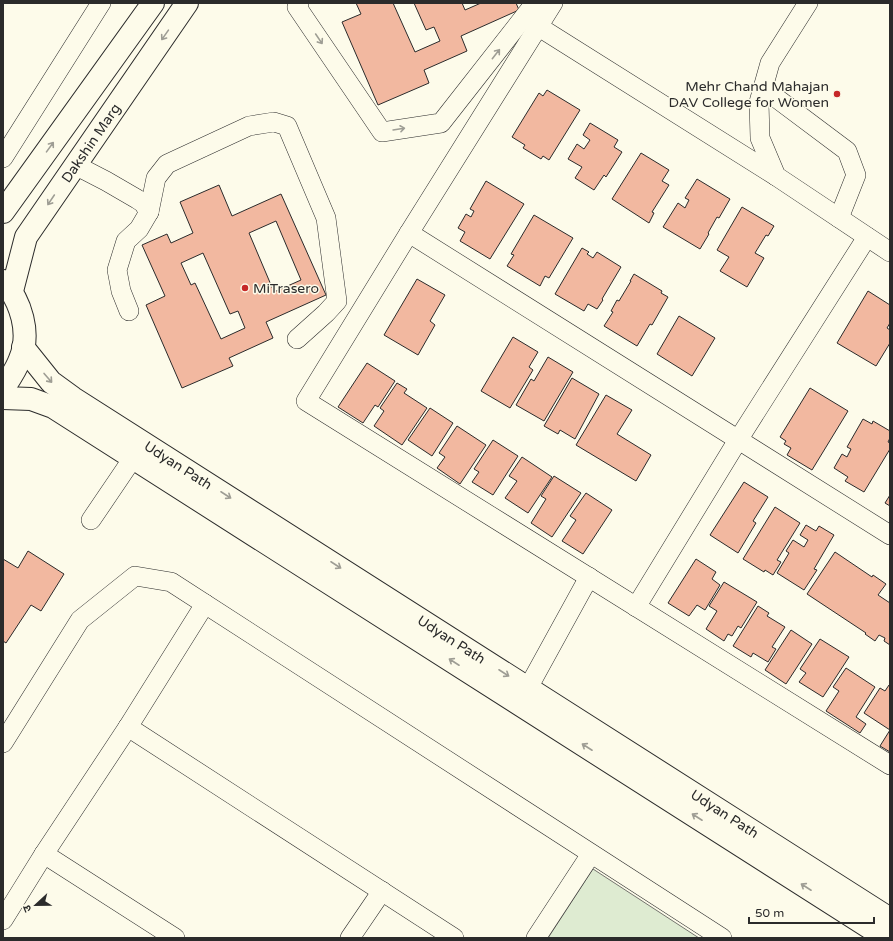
<svg xmlns="http://www.w3.org/2000/svg" width="893" height="941" viewBox="0 0 893 941" font-family="'Varela Round','Noto Sans Devanagari',sans-serif">
  <style>
    .green { fill: #deebd1; stroke: #74746e }
    .building { fill: #f2b8a0; stroke: #2b2b2b; fill-rule: evenodd }
    .lines { fill: none; stroke-linecap: round; stroke-linejoin: round }
    .minor-casing { stroke: #2b2b2b; stroke-width: 20 }
    .major-casing { stroke: #2b2b2b; stroke-width: 24 }
    .minor { stroke: #fdfbea; stroke-width: 19 }
    .major { stroke: #fdfbea; stroke-width: 22 }
    .oneway { stroke: #9e9d94 }
    .poi-dot { fill: #c62828; stroke: #fdfbea; stroke-width: 1.5 }
    .labels { text-anchor: middle; dominant-baseline: central; stroke-width: 3; stroke-linejoin: round; paint-order: stroke }
    .poi-label { font-size: 14px; fill: #2b2b2b; stroke: #fdfbea; text-anchor: end }
    .street-label { font-size: 14px; fill: #2b2b2b; stroke: #fdfbea }
  </style>
  <rect width="100%" height="100%" fill="#fdfbea"/>
  <path class="green" d="M593,869L699,938H548Z"/>
  <g class="building">
    <path d="M356,3H393L415,52L440,41L434,27L426,30L414,3H462L465,10L481,3H516L519,10L461,36L467,51L424,70L429,83L378,105L342,22L361,14Z"/>
    <path d="M547,90L580,110L549,160L543,156L541,159L523,148L525,145L512,137L539,93L543,96Z"/>
    <path d="M590,123L618,140L614,147L622,152L606,177L604,175L594,190L575,178L582,167L568,159L577,144L584,149L590,140L583,135Z"/>
    <path d="M641,153L669,170L662,181L669,185L652,212L654,213L649,223L612,199Z"/>
    <path d="M697,179L730,199L719,218L717,217L708,233L709,234L700,249L663,227L678,203L685,208L689,200L685,198Z"/>
    <path d="M486,181L524,204L490,259L460,241L465,232L458,228L466,214L471,217L474,211L470,209Z"/>
    <path d="M219,185L232,216L281,194L326,295L266,322L273,338L229,358L233,366L182,388L146,305L165,296L142,245L167,234L171,243L193,233L180,202ZM276,221L301,280L274,292L249,233ZM203,253L230,314L238,311L245,328L221,339L195,283L191,285L181,263Z"/>
    <path d="M742,207L774,226L768,236L766,235L755,253L764,258L747,287L720,271L729,257L717,250Z"/>
    <path d="M534,215L573,238L549,278L545,276L540,286L507,266L514,255L511,254Z"/>
    <path d="M582,248L589,252L587,254L593,258L597,252L621,267L602,299L603,300L597,309L588,304L584,311L555,294Z"/>
    <path d="M634,274L662,291L661,293L668,297L652,325L650,324L637,346L604,326L613,312L611,311L617,300L619,301L631,281H630Z"/>
    <path d="M417,279L445,295L430,321L435,325L418,355L384,335Z"/>
    <path d="M868,291L890,305V323L887,328L890,330V343L876,366L837,343Z"/>
    <path d="M679,316L715,338L692,376L657,354Z"/>
    <path d="M513,337L538,352L529,367L533,370L510,408L481,391Z"/>
    <path d="M548,357L573,372L544,421L516,405L531,379L534,381Z"/>
    <path d="M367,363L395,381L378,407L375,405L363,423L338,407Z"/>
    <path d="M572,378L599,394L575,439L560,430L558,434L544,426Z"/>
    <path d="M397,383L407,389L404,393L427,408L402,445L374,426L384,411L380,408Z"/>
    <path d="M810,388L848,411L812,470L787,455L791,448L784,444L786,441L780,437Z"/>
    <path d="M606,395L632,410L617,434L651,455L636,481L576,445Z"/>
    <path d="M430,408L453,423L432,456L408,440Z"/>
    <path d="M863,419L872,424L873,421L890,431V438L888,442L890,443V449L864,492L845,481L848,477L834,468L842,454L847,457L851,449L847,447Z"/>
    <path d="M457,426L486,445L460,484L437,468L445,457L439,453Z"/>
    <path d="M493,440L518,456L493,495L472,482L479,472L474,469Z"/>
    <path d="M522,457L552,477L528,513L505,498L517,481L509,476Z"/>
    <path d="M554,476L581,493L552,537L531,523L546,499L541,496Z"/>
    <path d="M744,482L768,497L753,521L756,523L738,553L710,535Z"/>
    <path d="M586,493L612,510L583,554L562,541L576,520L570,516Z"/>
    <path d="M890,495V506L885,503Z"/>
    <path d="M775,507L800,523L777,560L781,562L773,575L765,570L764,572L743,559Z"/>
    <path d="M806,525L816,531L819,526L834,535L814,569L817,570L804,590L777,573L789,553L786,551L793,540L804,547L808,540L800,535Z"/>
    <path d="M28,551L64,574L41,611L31,605L6,643L3,641V559L18,568Z"/>
    <path d="M835,552L872,577L873,575L886,584L878,595L890,603V645L884,641L885,638L879,635L875,641L865,634L866,633L807,594Z"/>
    <path d="M696,559L716,572L712,579L720,585L705,610L697,605L689,616L668,603Z"/>
    <path d="M724,582L757,602L741,628L738,626L732,636L728,634L724,641L706,629L717,611L709,606Z"/>
    <path d="M758,606L769,613L767,616L785,627L772,647L776,649L768,662L753,653L751,657L733,646Z"/>
    <path d="M791,630L812,644L786,684L765,670Z"/>
    <path d="M820,639L849,657L823,697L799,682L806,673L800,669Z"/>
    <path d="M846,668L875,687L856,717L866,724L860,733L826,711L839,691L833,687Z"/>
    <path d="M889,685H890V752L880,746L890,730L864,713L880,688L885,691Z"/>
  </g>
  <g class="lines">
    <g class="minor-casing">
      <g id="minor">
        <path d="M299,3L297,7L382,132L441,123L535,3"/>
        <path d="M553,3L409,233L306,401L890,765"/>
        <path d="M808,3L770,63L759,102L760,138L776,176L890,252"/>
        <path d="M539,27L776,176"/>
        <path d="M763,88L847,151L856,175L839,218"/>
        <path d="M3,158L101,3"/>
        <path d="M75,165L106,181L137,199L143,203L149,212L139,229L126,241L117,270L121,291L129,311"/>
        <path d="M149,212L156,178L167,164L249,126L274,122L287,126L326,218L337,301L326,313L297,339"/>
        <path d="M409,233L890,535"/>
        <path d="M91,520L133,458"/>
        <path d="M636,607L738,440L867,237"/>
        <path d="M528,688L589,577"/>
        <path d="M128,727L454,938"/>
        <path d="M3,743L80,620L135,576L171,582L722,938"/>
        <path d="M44,854L175,938"/>
        <path d="M3,920L44,854L128,727L205,604"/>
        <path d="M350,938L382,891"/>
        <path d="M536,938L591,854"/>
      </g>
    </g>
    <g class="major-casing">
      <g id="major">
        <path d="M3,212L153,3"/>
        <path d="M3,281C21,301 31,333 20,359C16,370 9,380 3,389"/>
        <path id="s1" d="M12,291L26,237L187,3"/>
        <path id="s2" d="M23,347L51,382L73,398L890,919"/>
        <path d="M3,398L31,399L53,407L886,938"/>
      </g>
    </g>
    <use href="#minor" class="minor"/>
    <use href="#major" class="major"/>
  </g>
  <defs><path id="oneway-shaft" d="M-6 0H5M1.5-3L5.5 0L1.5 3" fill="none" stroke-width="1.6" stroke-linecap="round" stroke-linejoin="round"/></defs>
  <g class="oneway">
    <use href="#oneway-shaft" transform="translate(165 35) rotate(125)"/>
    <use href="#oneway-shaft" transform="translate(319 39) rotate(56)"/>
    <use href="#oneway-shaft" transform="translate(496 54) rotate(-52)"/>
    <use href="#oneway-shaft" transform="translate(399 129) rotate(-9)"/>
    <use href="#oneway-shaft" transform="translate(50 147) rotate(-54)"/>
    <use href="#oneway-shaft" transform="translate(51 200) rotate(124)"/>
    <use href="#oneway-shaft" transform="translate(48 378) rotate(49)"/>
    <use href="#oneway-shaft" transform="translate(226 495) rotate(33)"/>
    <use href="#oneway-shaft" transform="translate(336 565) rotate(33)"/>
    <use href="#oneway-shaft" transform="translate(454 662) rotate(-147)"/>
    <use href="#oneway-shaft" transform="translate(504 673) rotate(33)"/>
    <use href="#oneway-shaft" transform="translate(587 747) rotate(-147)"/>
    <use href="#oneway-shaft" transform="translate(697 817) rotate(-147)"/>
    <use href="#oneway-shaft" transform="translate(806 887) rotate(-147)"/>
  </g>
  <g class="poi-dot">
    <circle cx="837" cy="94" r="4"/>
    <circle cx="245" cy="288" r="4"/>
  </g>
  <g class="labels">
    <g class="poi-label">
      <text x="829" y="86">Mehr Chand Mahajan<tspan x="829" dy="16">DAV College for Women</tspan></text>
      <text x="253" y="288" text-anchor="start">MiTrasero</text>
    </g>
    <g class="street-label">
      <text stroke="none"><textPath href="#s1" startOffset="170">Dakshin Marg</textPath></text>
      <text stroke="none"><textPath href="#s2" startOffset="197">Udyan Path</textPath></text>
      <text stroke="none"><textPath href="#s2" startOffset="521">Udyan Path</textPath></text>
      <text stroke="none"><textPath href="#s2" startOffset="845">Udyan Path</textPath></text>
    </g>
  </g>
  <rect width="893" height="941" fill="none" stroke="#2b2b2b" stroke-width="8"/>
  <g transform="translate(36 905) rotate(248)" stroke="#fdfbea" stroke-width="3" paint-order="stroke">
  <path d="M0-3L7 15L0 10L-7 15Z" fill="#2b2b2b"/>
  <text y="-6" font-size="11" font-weight="bold" text-anchor="middle" fill="#2b2b2b">उ</text>
  </g>
  <path d="M749 917v6h125v-6" fill="none" stroke="#2b2b2b" stroke-width="2"/>
  <text x="755" y="917" font-size="12" fill="#2b2b2b" stroke="#fdfbea" stroke-width="3" paint-order="stroke">50 m</text>
</svg>
